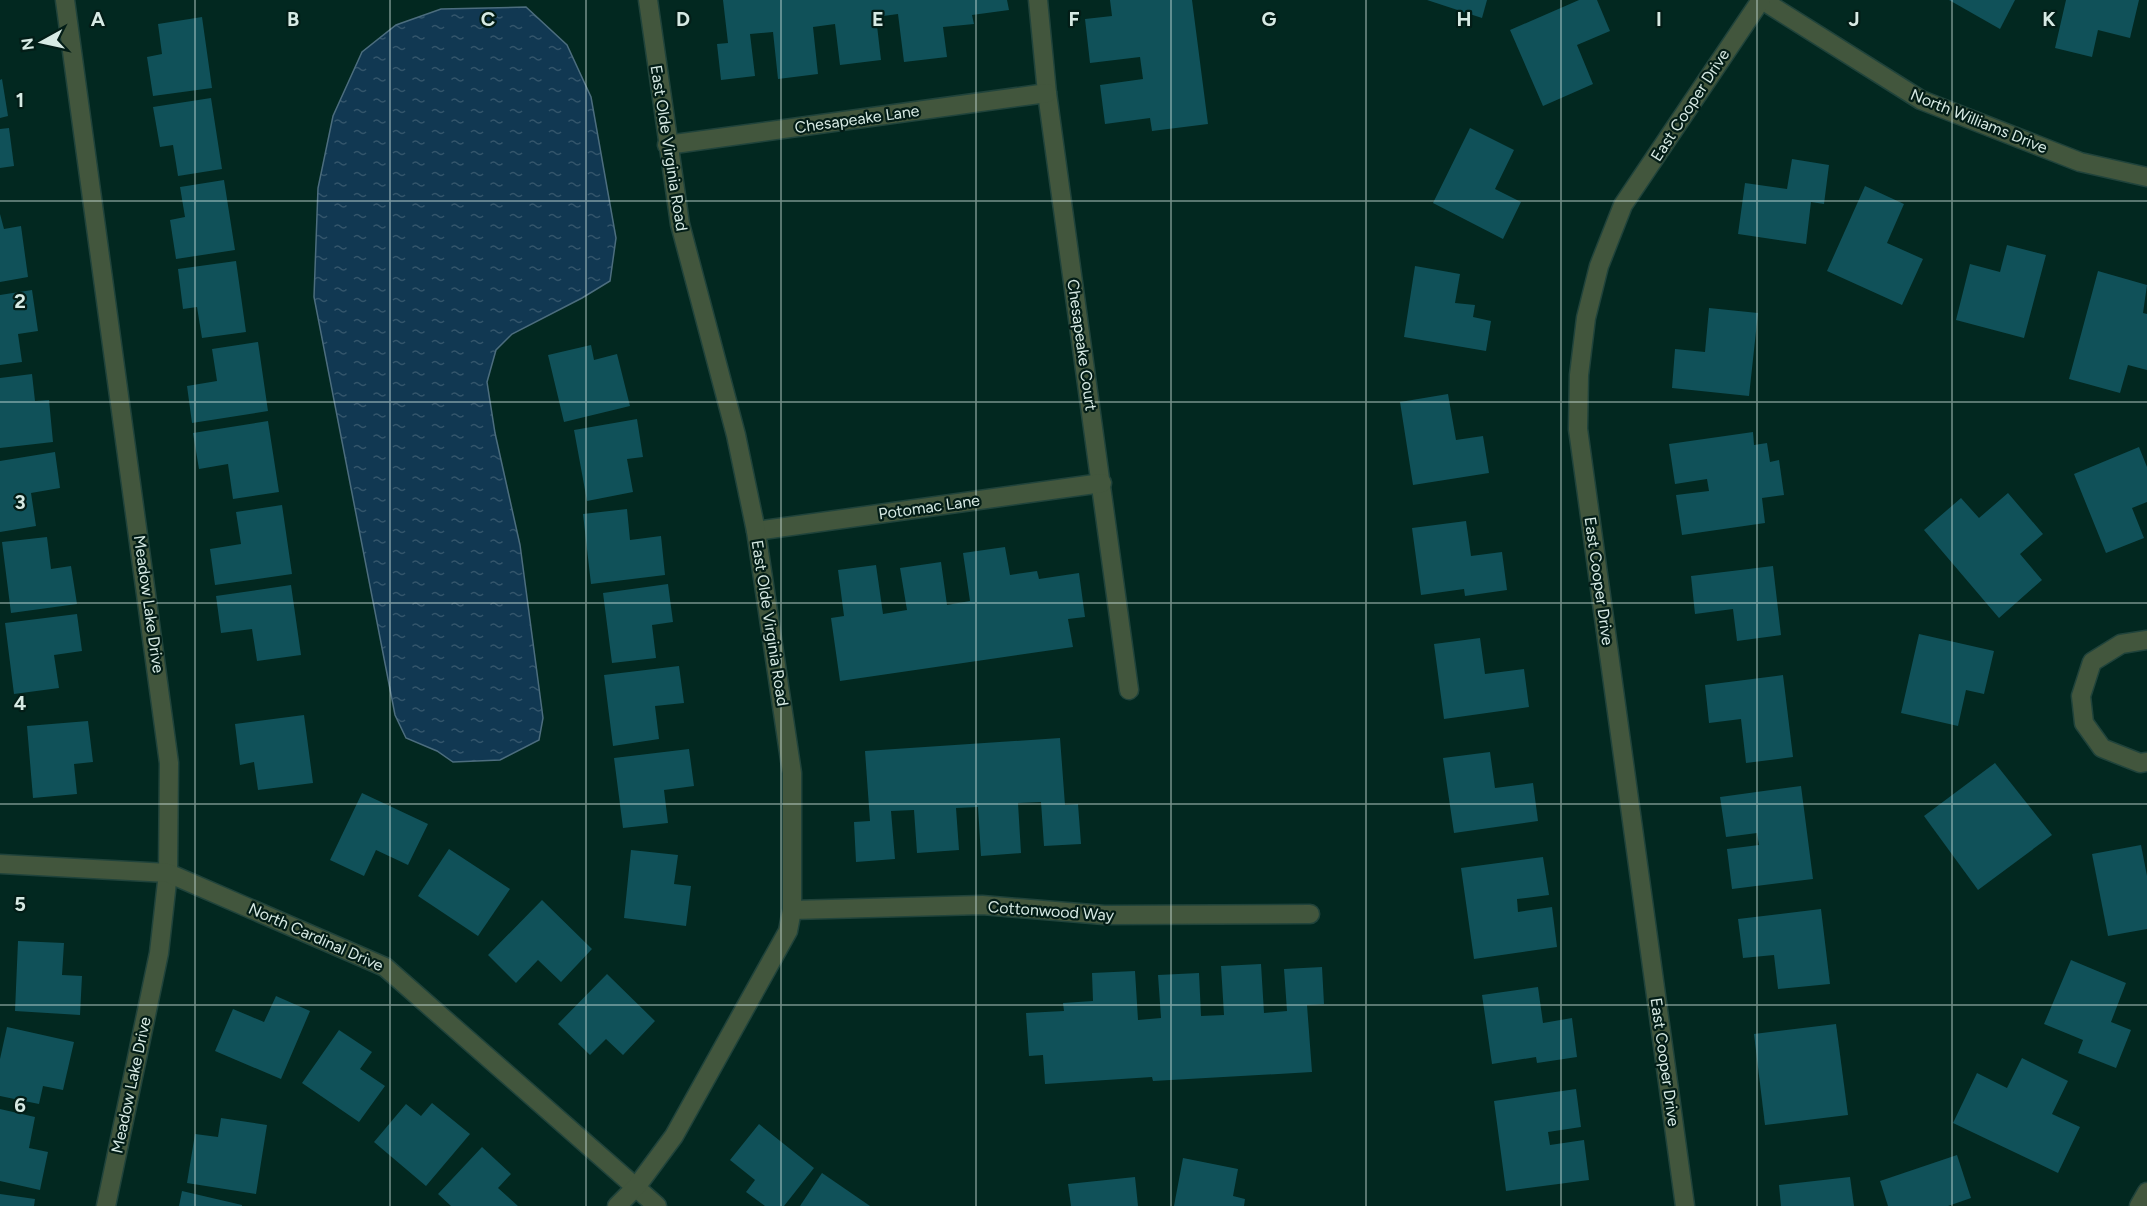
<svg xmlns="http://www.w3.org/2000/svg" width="2147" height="1206" viewBox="0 0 2147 1206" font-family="Figtree,sans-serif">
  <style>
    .water { fill: url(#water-ripples); stroke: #4c6d7e; stroke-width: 1.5 }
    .building { fill: #105159 }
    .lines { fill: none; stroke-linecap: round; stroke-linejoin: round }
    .minor-casing { stroke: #20433b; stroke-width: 21 }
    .minor { stroke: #42563d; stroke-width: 18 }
    .grid { fill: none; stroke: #d7eae4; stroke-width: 1.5; stroke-opacity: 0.55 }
    .labels { text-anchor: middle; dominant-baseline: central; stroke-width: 4.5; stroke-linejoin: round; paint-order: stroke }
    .street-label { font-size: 16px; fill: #d7eae4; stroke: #031d17 }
    .grid-label { font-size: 20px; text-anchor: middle; font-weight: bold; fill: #d7eae4; stroke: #031d17; stroke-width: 4.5; stroke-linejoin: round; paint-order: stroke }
  </style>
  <defs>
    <pattern id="water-ripples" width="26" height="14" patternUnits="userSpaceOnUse" patternTransform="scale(1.5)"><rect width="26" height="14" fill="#113852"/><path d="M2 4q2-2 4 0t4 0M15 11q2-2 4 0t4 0" fill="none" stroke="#33556b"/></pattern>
  </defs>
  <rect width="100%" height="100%" fill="#022820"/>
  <path class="water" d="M526,7L567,45L591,97L616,238L610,281L582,298L512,334L496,350L487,382L495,433L520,545L543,718L539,740L500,760L453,762L437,751L406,738L395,715L314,297L318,188L333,116L362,52L396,25L441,9Z"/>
  <g class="building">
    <path d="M723,0H1007L1009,10L972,15L974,24L943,27L947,57L904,62L898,14L876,17L881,60L840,65L835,24L813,27L818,74L778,79L773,32L750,34L755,76L721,80L717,44L728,43Z"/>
    <path d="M1110,0H1192L1208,124L1152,131L1150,118L1105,124L1100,85L1143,79L1140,57L1090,63L1085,19L1112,16Z"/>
    <path d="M1427,0H1487L1482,18Z"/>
    <path d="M1579,0H1597L1610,31L1577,45L1593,84L1543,106L1510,30Z"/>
    <path d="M1949,0H2015L2000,29Z"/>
    <path d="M2066,0H2139L2130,38L2098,30L2092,57L2055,48Z"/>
    <path d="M202,17L212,88L153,96L147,57L162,54L158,24Z"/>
    <path d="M2,79L8,116L0,118V80Z"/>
    <path d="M211,98L222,169L178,176L173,145L160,147L153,107Z"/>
    <path d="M9,128L14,166L0,168V129Z"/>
    <path d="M1470,128L1514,150L1495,189L1521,202L1503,239L1433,203Z"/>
    <path d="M1792,159L1829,165L1824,204L1811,202L1806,244L1738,234L1745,183L1787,189Z"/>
    <path d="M224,180L235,250L176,259L170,220L185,217L180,187Z"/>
    <path d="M1865,186L1904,204L1887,243L1923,259L1902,305L1827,271Z"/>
    <path d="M0,214L4,229L21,226L28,277L0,282Z"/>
    <path d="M2007,245L2046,255L2024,338L1956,320L1970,264L2000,272Z"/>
    <path d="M236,261L246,332L202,338L197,307L183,309L178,269Z"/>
    <path d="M1415,266L1460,274L1455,303L1475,305L1473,317L1491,321L1486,351L1404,337Z"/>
    <path d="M2098,271L2147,285L2143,313L2147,314V370L2128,365L2120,393L2069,379Z"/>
    <path d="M32,290L38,331L18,334L22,362L0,365V295Z"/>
    <path d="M1709,308L1758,313L1749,396L1672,388L1675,349L1705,352Z"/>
    <path d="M258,342L268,411L192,423L187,386L217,381L212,349Z"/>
    <path d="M591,345L594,360L617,354L630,406L564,422L548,355Z"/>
    <path d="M32,374L35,401L49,400L53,442L0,448V378Z"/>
    <path d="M1448,394L1456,440L1483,436L1489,473L1413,485L1400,402Z"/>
    <path d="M637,419L643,457L627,459L633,492L587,501L574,430Z"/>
    <path d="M268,421L279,492L233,499L228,464L199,469L193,433Z"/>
    <path d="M1753,432L1754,445L1767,443L1770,462L1779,460L1784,495L1762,498L1765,523L1682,535L1676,495L1709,491L1707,479L1675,484L1669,444Z"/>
    <path d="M2139,447L2147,467V502L2132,508L2144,538L2106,553L2074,474Z"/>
    <path d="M55,452L60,488L31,493L36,526L0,532V461Z"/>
    <path d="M2008,493L2043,534L2020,554L2042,580L1999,618L1924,530L1961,498L1979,518Z"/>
    <path d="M282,505L292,574L215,585L210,549L241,544L236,512Z"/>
    <path d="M627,509L630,540L661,536L665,575L591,584L583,514Z"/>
    <path d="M1466,521L1471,556L1502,552L1507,590L1465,596L1464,589L1421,595L1412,528Z"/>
    <path d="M47,537L51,569L71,566L77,604L11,613L2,542Z"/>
    <path d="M1005,547L1010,575L1037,571L1039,579L1079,573L1085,617L1068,619L1073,647L840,681L831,618L844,616L838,570L876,565L883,614L907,610L900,568L941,562L947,605L970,601L963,553Z"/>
    <path d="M1773,566L1781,635L1737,641L1733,609L1695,614L1691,576Z"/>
    <path d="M668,584L673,622L652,625L656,658L612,663L603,593Z"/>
    <path d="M291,585L301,655L257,661L252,629L221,633L216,596Z"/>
    <path d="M77,614L82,651L54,655L59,688L14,694L5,623Z"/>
    <path d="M1919,634L1994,651L1984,694L1966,690L1958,726L1901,713Z"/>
    <path d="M1480,638L1485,674L1524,669L1529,707L1444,719L1434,644Z"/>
    <path d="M679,666L684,703L655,706L659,739L613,746L604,675Z"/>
    <path d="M1783,675L1793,757L1746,763L1741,719L1709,723L1705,685Z"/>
    <path d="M304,715L313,783L258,790L254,762L240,765L235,724Z"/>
    <path d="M88,721L93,762L74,764L77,794L33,798L27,726Z"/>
    <path d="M1060,738L1065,805L1078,804L1081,844L1044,846L1041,802L1018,803L1021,853L981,856L978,807L956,808L959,850L917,853L914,810L891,811L895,859L856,862L854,822L870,821L865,751Z"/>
    <path d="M689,749L694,786L664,790L668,823L623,828L614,758Z"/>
    <path d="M1490,752L1495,788L1533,783L1538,821L1454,833L1443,758Z"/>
    <path d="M1995,763L2052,835L1978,890L1924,816Z"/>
    <path d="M1801,786L1813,879L1732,889L1727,849L1759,845L1757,833L1726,837L1720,797Z"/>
    <path d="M362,793L428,824L408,865L376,850L364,876L330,860Z"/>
    <path d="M2141,845L2147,876V929L2108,936L2092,854Z"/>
    <path d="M449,849L510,889L478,936L418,896Z"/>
    <path d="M631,850L678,855L674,884L691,886L686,926L624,918Z"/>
    <path d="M1543,857L1549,895L1517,899L1518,912L1552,907L1557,947L1474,959L1461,868Z"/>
    <path d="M542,900L592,949L561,982L538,960L516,983L488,955Z"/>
    <path d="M1821,909L1830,984L1778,989L1774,955L1743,958L1738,919Z"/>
    <path d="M18,941L64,943L62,975L82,976L80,1015L15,1011Z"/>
    <path d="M2071,960L2126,983L2111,1022L2131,1030L2116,1068L2078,1053L2083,1040L2044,1024Z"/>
    <path d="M1261,964L1264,1013L1287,1011L1284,969L1322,967L1324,1004L1307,1005L1312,1072L1153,1081L1152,1077L1045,1084L1043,1055L1029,1056L1026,1013L1064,1011L1063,1003L1093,1001L1092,973L1135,971L1138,1020L1161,1018L1158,975L1199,973L1201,1016L1224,1015L1221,966Z"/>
    <path d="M607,974L655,1021L623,1055L606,1039L590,1055L558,1024Z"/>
    <path d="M1538,987L1543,1023L1572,1018L1577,1057L1537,1063L1536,1057L1492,1064L1482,995Z"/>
    <path d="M276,996L310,1011L281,1079L215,1051L233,1009L264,1022Z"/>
    <path d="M1836,1024L1848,1115L1765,1125L1754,1034Z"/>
    <path d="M7,1027L74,1042L63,1090L43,1086L39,1104L0,1096V1059Z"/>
    <path d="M339,1030L372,1052L360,1069L385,1086L359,1122L302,1083Z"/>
    <path d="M2022,1058L2068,1081L2052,1114L2080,1127L2058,1173L1953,1123L1977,1073L2007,1088Z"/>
    <path d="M1576,1089L1581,1127L1548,1132L1550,1145L1584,1140L1589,1180L1506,1191L1494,1101Z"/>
    <path d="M432,1103L470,1134L426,1186L374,1142L406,1104L421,1116Z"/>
    <path d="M0,1109L35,1117L29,1148L48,1152L40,1190L0,1181Z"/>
    <path d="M221,1118L267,1125L256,1194L187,1183L195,1134L218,1137Z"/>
    <path d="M759,1124L814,1168L784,1206H765L746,1192L755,1180L730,1160Z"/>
    <path d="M482,1147L511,1174L498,1188L518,1206H451L438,1194Z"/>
    <path d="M1957,1155L1971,1198L1948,1206H1888L1880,1181Z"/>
    <path d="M1183,1158L1238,1169L1233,1196L1245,1199L1244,1206H1174Z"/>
    <path d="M822,1173L870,1206H800Z"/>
    <path d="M1135,1177L1138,1206H1071L1068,1184Z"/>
    <path d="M1850,1177L1854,1206H1781L1779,1185Z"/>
    <path d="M182,1191L242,1205V1206H179Z"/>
    <path d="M0,1194L35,1199L34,1206H0Z"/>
  </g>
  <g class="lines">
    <g class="minor-casing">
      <g id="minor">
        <path d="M65,0L169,763L168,873L159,953L106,1206"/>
        <path d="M1038,0L1047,93L1129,690"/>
        <path d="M1762,0L1921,100L2080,162L2147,177"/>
        <path d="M667,145L1047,93"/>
        <path d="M756,531L1102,483"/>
        <path d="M2147,640L2121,644L2092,662L2081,696L2084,723L2102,748L2140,763L2147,762"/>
        <path d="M0,864L168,873L385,967L657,1206"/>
        <path d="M792,910L982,905L1104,915L1310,914"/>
        <path d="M617,1206L637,1186L674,1136L788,931L792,910V773L756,531L736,435L680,224L648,0"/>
        <path d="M1685,1206L1578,429L1579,375L1586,318L1599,266L1623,205L1761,0"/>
        <path d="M2139,1206L2147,1192"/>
      </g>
    </g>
    <use href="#minor" class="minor"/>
  </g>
  <path class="grid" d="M195,0V1206M390,0V1206M586,0V1206M781,0V1206M976,0V1206M1171,0V1206M1366,0V1206M1561,0V1206M1757,0V1206M1952,0V1206M0,201H2147M0,402H2147M0,603H2147M0,804H2147M0,1005H2147"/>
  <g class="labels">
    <g class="street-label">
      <text transform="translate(1690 105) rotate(-57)">East Cooper Drive</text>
      <text transform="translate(857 119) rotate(-8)">Chesapeake Lane</text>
      <text transform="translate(1979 121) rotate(22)">North Williams Drive</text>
      <text transform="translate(669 148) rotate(81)">East Olde Virginia Road</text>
      <text transform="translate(1082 345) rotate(82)">Chesapeake Court</text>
      <text transform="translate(929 507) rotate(-8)">Potomac Lane</text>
      <text transform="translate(1599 581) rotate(82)">East Cooper Drive</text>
      <text transform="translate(149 604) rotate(82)">Meadow Lake Drive</text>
      <text transform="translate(770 623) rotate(81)">East Olde Virginia Road</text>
      <text transform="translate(1051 911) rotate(4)">Cottonwood Way</text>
      <text transform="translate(316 937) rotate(24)">North Cardinal Drive</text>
      <text transform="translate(1665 1062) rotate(82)">East Cooper Drive</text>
      <text transform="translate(131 1085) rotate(-78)">Meadow Lake Drive</text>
    </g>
  </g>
  <g class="grid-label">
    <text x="98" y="26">A</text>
    <text x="293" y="26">B</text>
    <text x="488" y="26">C</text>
    <text x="683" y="26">D</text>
    <text x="878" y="26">E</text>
    <text x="1074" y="26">F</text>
    <text x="1269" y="26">G</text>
    <text x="1464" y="26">H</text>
    <text x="1659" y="26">I</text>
    <text x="1854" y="26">J</text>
    <text x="2049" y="26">K</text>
    <text x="20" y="107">1</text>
    <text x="20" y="308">2</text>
    <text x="20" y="509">3</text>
    <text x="20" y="710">4</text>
    <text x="20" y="911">5</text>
    <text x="20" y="1112">6</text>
  </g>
  <g transform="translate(42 42) rotate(262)" stroke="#031d17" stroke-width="4.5" paint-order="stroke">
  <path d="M0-4.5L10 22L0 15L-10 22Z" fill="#d7eae4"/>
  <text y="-9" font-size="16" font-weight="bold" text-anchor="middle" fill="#d7eae4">N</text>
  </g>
</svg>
